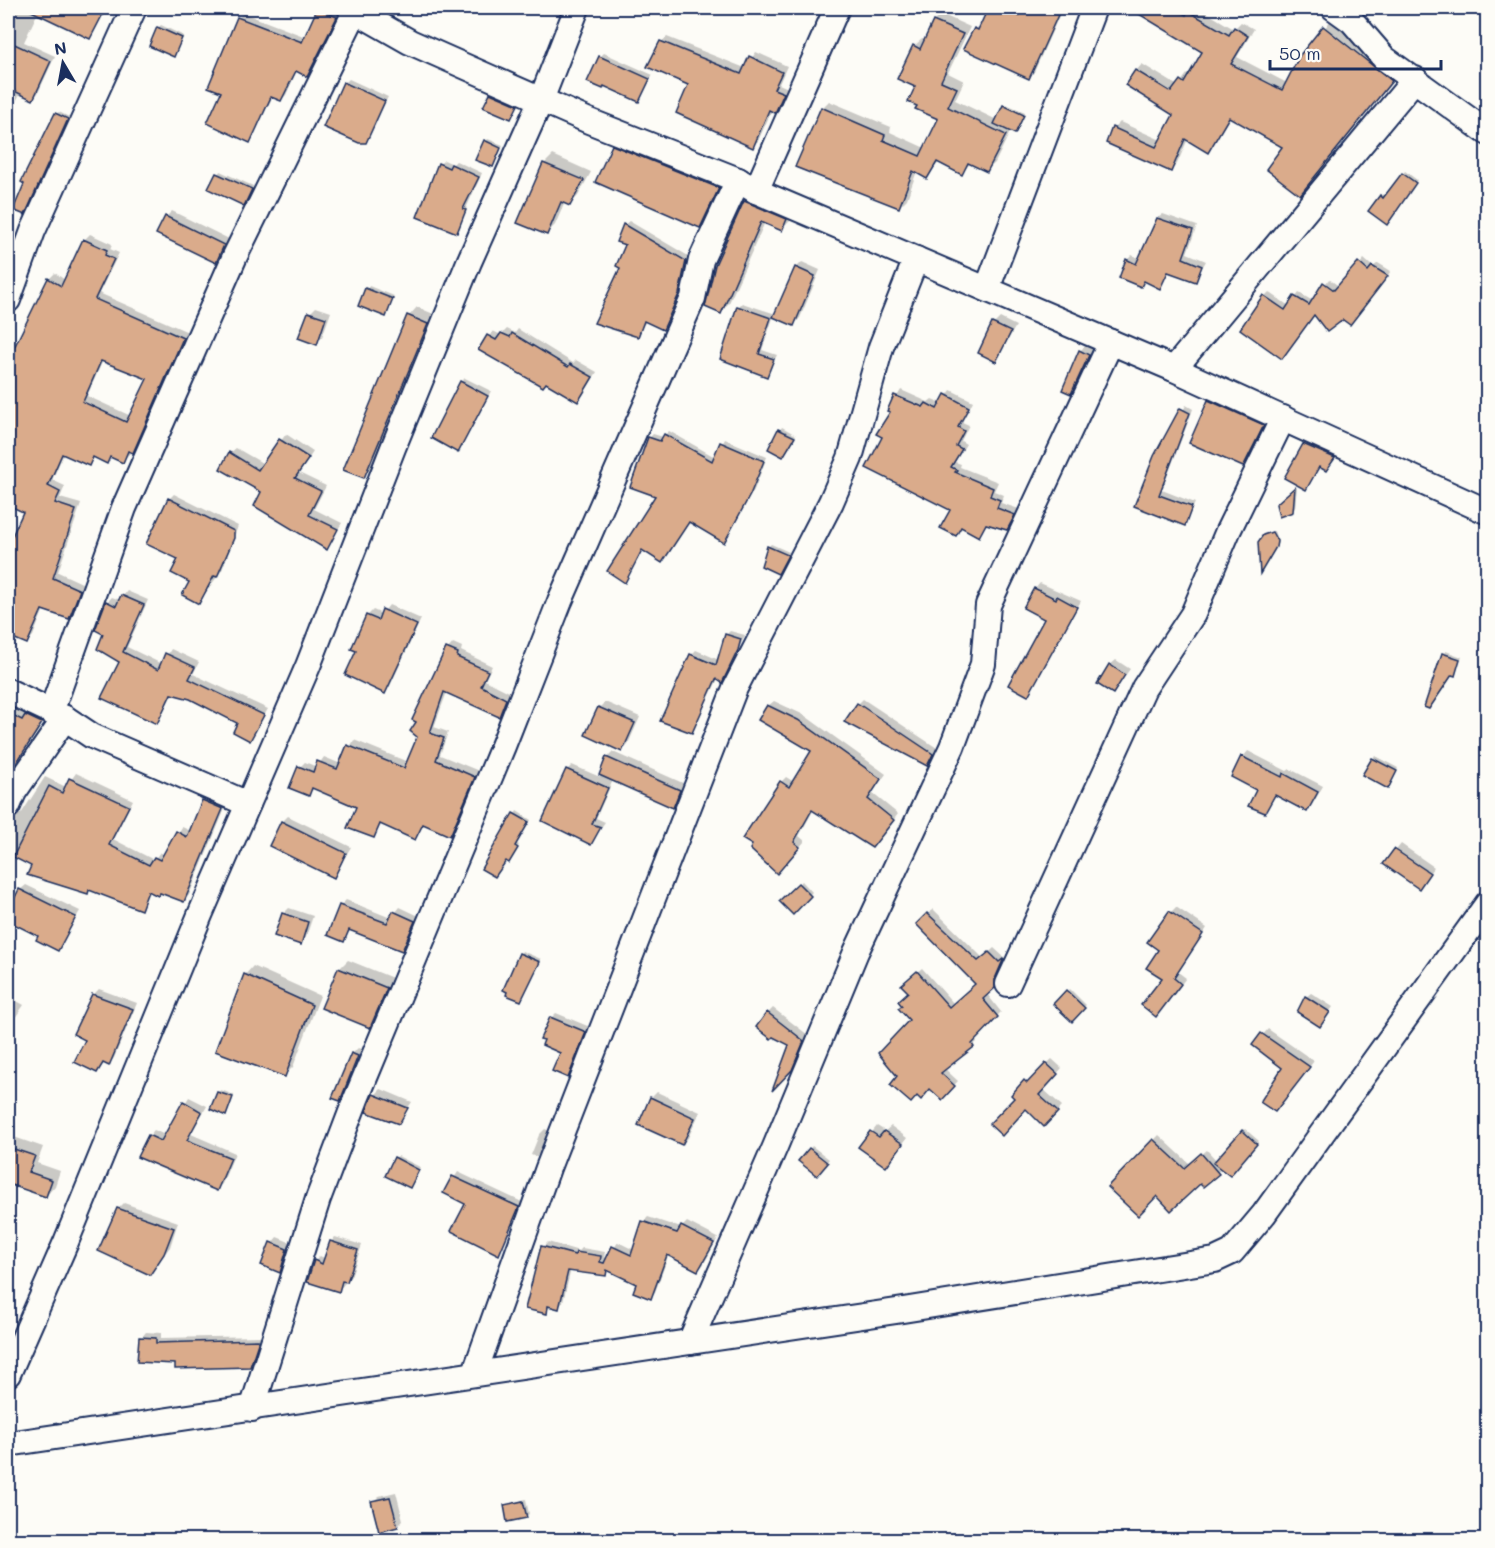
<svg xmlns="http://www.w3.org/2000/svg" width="1495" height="1548" viewBox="0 0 1495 1548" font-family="Mali,sans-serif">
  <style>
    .shadow { fill: #0003; fill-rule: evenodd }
    .building { fill: #daab8b; stroke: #1b2f5e; stroke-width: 1.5; fill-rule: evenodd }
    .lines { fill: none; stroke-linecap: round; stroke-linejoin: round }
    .minor-casing { stroke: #1b2f5e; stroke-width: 28 }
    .minor { stroke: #fdfcf7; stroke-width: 24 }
  </style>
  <rect width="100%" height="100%" fill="#fdfcf7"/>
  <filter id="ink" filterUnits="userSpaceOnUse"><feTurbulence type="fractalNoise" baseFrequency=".0167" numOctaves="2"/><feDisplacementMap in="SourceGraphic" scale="12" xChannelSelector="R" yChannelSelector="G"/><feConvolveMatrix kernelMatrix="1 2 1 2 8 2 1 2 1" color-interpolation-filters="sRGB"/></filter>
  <g filter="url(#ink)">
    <g class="shadow">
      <path d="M8,8H107L90,38L38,12L24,42L55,56L38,93L33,98L21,92L8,117Z"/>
      <path d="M321,8L340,12L312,70L307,75L297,70L286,95L281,100L273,96L250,141L223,92L239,18L243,13L306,37Z"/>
      <path d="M990,8L1062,9L1034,72L1028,77L975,29L982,25Z"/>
      <path d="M1155,8H1199L1234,29L1241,22L1254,29L1237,57L1287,83L1330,21L1397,74L1307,186L1285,146L1231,116L1208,151L1188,139L1177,164L1171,171L1114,128L1120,122L1161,140L1175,114L1136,71L1142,64L1178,86L1187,74L1190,76L1204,51L1149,18Z"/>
      <path d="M941,14L970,27L948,73L964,81L955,100L997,120L1006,104L1025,112L1018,130L1015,132L1011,130L995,163L987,170L971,162L962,173L939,162L927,177L917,171L907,199L899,207L822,108L829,101L891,127L890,132L925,148L940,118L917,87L914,46L922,39L925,40L934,21Z"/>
      <path d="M161,25L184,36L174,55L158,28Z"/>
      <path d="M667,37L745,68L756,52L787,66L779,84L788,88L780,106L775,111L772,110L758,141L752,146L690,85L661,42Z"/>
      <path d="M604,53L653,75L639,100L600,57Z"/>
      <path d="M349,79L388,97L365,142L345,83Z"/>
      <path d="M493,91L519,103L511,118L491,94Z"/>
      <path d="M59,112L69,117L27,211L56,114Z"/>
      <path d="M488,139L503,145L492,166L486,141Z"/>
      <path d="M618,141L723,183L705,222L700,227L613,146Z"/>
      <path d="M553,155L591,172L578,196L570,204L565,202L555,225L546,234L544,164Z"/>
      <path d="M444,160L453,164L456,161L482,173L456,231L440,164Z"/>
      <path d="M220,171L253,186L246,202L210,188Z"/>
      <path d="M1405,171L1417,180L1389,220L1381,196L1383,194L1386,196Z"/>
      <path d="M755,192L795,210L791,220L782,229L765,222L729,303L720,312L716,265L745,201Z"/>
      <path d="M172,211L229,239L216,262L166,217Z"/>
      <path d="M1163,214L1197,226L1187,253L1206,261L1195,280L1169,271L1159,287L1146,280L1141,285L1127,260L1132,255L1140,259L1158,218Z"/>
      <path d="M629,221L690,257L683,288L667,324L662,329L646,321L637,335L622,268L626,244L624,225Z"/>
      <path d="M90,234L112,244L110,249L119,253L99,293L188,332L138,446L132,451L122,461L112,456L107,462L95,457L88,464L64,453L52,480L65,486L60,498L81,504L58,572L84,584L75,611L69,617L44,609L33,636L27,642L8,634V549L25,511L8,503V364L49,279L55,273L65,280L84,240ZM103,360L149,378L131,416L87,396Z"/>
      <path d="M1364,259L1373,267L1378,263L1391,271L1354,319L1315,314L1286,353L1265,296L1269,292L1289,306L1299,293L1313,301L1329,279L1340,287Z"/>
      <path d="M802,262L820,270L800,318L794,324L774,315L762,350L777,355L767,375L738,307L742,303L776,314L796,268Z"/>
      <path d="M369,286L394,296L385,315L360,305Z"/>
      <path d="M316,307L331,312L322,337L316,343L310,313Z"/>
      <path d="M417,307L436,315L372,468L363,476L409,316Z"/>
      <path d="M1000,318L1016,326L996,360L994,324Z"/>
      <path d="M507,329L515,333L518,329L573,363L576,360L597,372L583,395L578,400L480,349L493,331L501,335Z"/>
      <path d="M1086,345L1094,349L1077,386L1071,392L1080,351Z"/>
      <path d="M465,378L491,391L458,451L461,382Z"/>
      <path d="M901,390L928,402L932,399L942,403L951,390L973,401L962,422L969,425L961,441L966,444L955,462L961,464L960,467L998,482L994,491L1004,495L1001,503L1019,509L1007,529L988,523L979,535L963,527L956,534L952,510L884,436L892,411L889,410Z"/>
      <path d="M1218,392L1271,417L1251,457L1243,466L1209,401Z"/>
      <path d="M1186,405L1193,409L1162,490L1195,503L1185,524L1136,505Z"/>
      <path d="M782,427L796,435L785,452L780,430Z"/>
      <path d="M669,431L715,457L725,439L767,457L754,490L727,537L690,520L662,561L643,549L625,581L657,495L649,438L653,434L663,437Z"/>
      <path d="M286,434L313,452L299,473L326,486L314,509L342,523L326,548L263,492L230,453L236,448L264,464Z"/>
      <path d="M1310,439L1340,452L1326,469L1321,466L1306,488L1286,478Z"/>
      <path d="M1297,487L1295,508L1292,511L1277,504Z"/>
      <path d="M174,494L238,526L222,570L199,602L180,558L169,499Z"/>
      <path d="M1274,531L1278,543L1262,570L1264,536Z"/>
      <path d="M771,544L789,552L780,569L768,547Z"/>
      <path d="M1040,583L1081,601L1027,694L1047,618L1035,589Z"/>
      <path d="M127,591L148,600L127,647L162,664L171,649L199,662L193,674L268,709L250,739L239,723L190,698L173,693L157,722L105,633L107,602L112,597L120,600Z"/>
      <path d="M389,605L421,619L390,686L385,692L358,650L353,648L368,615L373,610L382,614Z"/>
      <path d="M730,631L745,635L726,676L722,681L718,679L692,731L691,655L696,650L719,660L726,635Z"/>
      <path d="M453,643L462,647L461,651L492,666L485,680L511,693L504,710L499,715L447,692L434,727L448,732L440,755L479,771L455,829L450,834L425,823L415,838L382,823L374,837L358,806L314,788L308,794L300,767L305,762L317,767L324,757L341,764L354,740L408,762L419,737L418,721L414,719L448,649Z"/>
      <path d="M1446,651L1462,657L1454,674L1443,654Z"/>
      <path d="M1116,660L1130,669L1113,692L1110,665Z"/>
      <path d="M863,699L937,748L932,759L927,764L858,704Z"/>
      <path d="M774,701L804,715L886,774L872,793L898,814L877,841L814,809L799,836L805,841L782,867L781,782L786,777L794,782L813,751L768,706Z"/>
      <path d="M605,702L640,717L628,744L622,750L599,708Z"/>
      <path d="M8,705L27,715L31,711L46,717L8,776Z"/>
      <path d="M1248,751L1287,771L1290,769L1323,786L1312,805L1307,810L1277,794L1264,812L1258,789L1243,757Z"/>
      <path d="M613,752L685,784L678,801L672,807L613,780L596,818L605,822L590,843L567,770L572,765L600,777L608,757Z"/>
      <path d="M1375,756L1398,768L1390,785L1373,759Z"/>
      <path d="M76,773L133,800L113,839L154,860L160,852L164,855L182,827L191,831L204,800L209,795L227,804L189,895L184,900L161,891H150L140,909L90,889L87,892L8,853V814H21L45,777L66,787Z"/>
      <path d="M517,811L531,820L516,843L519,845L511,858L483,868Z"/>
      <path d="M288,816L351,847L333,876L282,822Z"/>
      <path d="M1401,844L1434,867L1418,887L1385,864Z"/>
      <path d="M802,881L812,892L793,912L781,901Z"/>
      <path d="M26,885L80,911L58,949L40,936L20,890Z"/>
      <path d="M346,900L391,918L400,907L419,916L407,944L402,949L351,929L344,940L329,934L341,905Z"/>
      <path d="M1176,907L1207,928L1178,972L1186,978L1161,1010L1164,978L1160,949L1171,912Z"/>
      <path d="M289,908L313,916L306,937L300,943L283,914Z"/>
      <path d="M933,909L983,958L994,948L1005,958L999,973V983L987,994L1001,1012L975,1039L977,1042L944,1068L958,1081L942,1098L931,1087L899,1076L911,1020L904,1005L909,991L908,980L922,968L954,1004L977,983L918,924Z"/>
      <path d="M522,951L541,959L521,999L520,954Z"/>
      <path d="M348,960L395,979L379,1018L370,1027L339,969Z"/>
      <path d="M253,966L320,996L293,1067L285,1075L245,975Z"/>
      <path d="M99,989L137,1003L114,1058L109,1064L105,1062L97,1071L87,1039L93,995Z"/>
      <path d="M1070,989L1086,1005L1072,1020L1055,1004Z"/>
      <path d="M1311,993L1333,1007L1320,1025L1306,997Z"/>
      <path d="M8,996L24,1005L10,1025L8,1023Z"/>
      <path d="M773,1008L808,1035L796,1063L776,1085L791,1044L768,1013Z"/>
      <path d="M556,1013L590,1027L572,1071L567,1076L551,1018Z"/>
      <path d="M1268,1029L1314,1061L1280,1105L1284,1068L1254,1045Z"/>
      <path d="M358,1048L363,1050L346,1093L340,1099L352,1054Z"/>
      <path d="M1052,1059L1062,1068L1043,1089L1062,1106L1044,1125L1013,1095Z"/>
      <path d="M381,1089L412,1102L398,1122L375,1095Z"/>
      <path d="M221,1090L234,1095L225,1114L218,1092Z"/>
      <path d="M657,1092L700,1112L688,1138L682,1144L651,1098Z"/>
      <path d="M189,1097L207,1106L191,1134L235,1153L222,1184L216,1189L149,1136L154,1130L165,1135Z"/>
      <path d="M877,1126L885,1131L891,1126L907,1138L892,1159L860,1147Z"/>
      <path d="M545,1129L550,1131L542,1151L536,1157L531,1155L539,1135Z"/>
      <path d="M1245,1129L1259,1141L1229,1174L1222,1169L1201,1182L1157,1194L1109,1187L1159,1135L1190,1164L1207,1150L1217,1161Z"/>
      <path d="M8,1135L43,1147L37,1163L60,1171L55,1186L46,1196L8,1183Z"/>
      <path d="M812,1146L829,1159L817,1174L800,1161Z"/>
      <path d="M398,1156L420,1167L412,1183L395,1158Z"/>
      <path d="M458,1172L522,1202L498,1253L467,1203L445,1192Z"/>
      <path d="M124,1203L178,1222L170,1247L150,1273L118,1209Z"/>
      <path d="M648,1217L681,1228L687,1222L718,1238L703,1265L698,1270L669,1254L655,1292L650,1297L638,1284L610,1270L605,1275L571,1269L563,1302L559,1307L551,1306L546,1312L543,1247L548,1242L579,1251L582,1248L605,1252L604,1257L608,1258L618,1242L634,1250L643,1222Z"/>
      <path d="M277,1237L292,1243L285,1265L280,1271L272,1243Z"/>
      <path d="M335,1237L362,1245L351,1276L339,1290L315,1261L320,1256L326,1259L331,1242Z"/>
      <path d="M146,1332L161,1333V1338L262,1336L255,1360L250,1366L176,1363L141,1338Z"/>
      <path d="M396,1492L403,1520L397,1526L373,1502L379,1496Z"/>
      <path d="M526,1499L529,1514L526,1516L505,1505Z"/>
    </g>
    <g class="building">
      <path d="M25,8H106L90,39Z"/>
      <path d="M988,8H1000L1019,16L1023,8H1041L1058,15L1029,79L963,49L974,28L978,30Z"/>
      <path d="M1129,8H1173L1186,15L1188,11L1229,35L1234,27L1248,36L1231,64L1282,90L1300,55L1323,26L1392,81L1300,195L1266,169L1282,147L1229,117L1208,153L1185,139L1171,172L1106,143L1112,127L1156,147L1173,115L1125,85L1135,70L1171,92L1180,80L1184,83L1202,52Z"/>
      <path d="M317,9L337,17L307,77L296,71L281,101L271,97L250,143L207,123L221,92L208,87L237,17L302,42Z"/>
      <path d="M933,21L963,34L941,81L957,88L948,107L1006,135L987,172L968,163L962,175L937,162L927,179L913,171L899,208L795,167L821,107L885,135L883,140L920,156L938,119L915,109L917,106L908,102L915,87L897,79L913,45L920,49Z"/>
      <path d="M157,27L182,38L174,57L149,46Z"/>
      <path d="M8,41L51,61L33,100L8,88Z"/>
      <path d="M660,41L741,74L749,56L782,72L774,89L784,93L775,113L769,110L753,148L676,113L688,85L647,67Z"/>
      <path d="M599,56L650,79L639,102L604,86L603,89L587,82Z"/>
      <path d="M343,82L385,101L366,143H359L323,127Z"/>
      <path d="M490,93L518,105L511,119L483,107Z"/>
      <path d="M1003,105L1024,115L1015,134L994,124Z"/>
      <path d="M55,113L68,119L25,215L13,210L24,184L21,182Z"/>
      <path d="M484,140L501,148L493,167L475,160Z"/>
      <path d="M612,145L719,188L700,228L595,182Z"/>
      <path d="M438,163L449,168L451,164L479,177L463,209L466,210L457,233L417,217Z"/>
      <path d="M543,163L584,180L570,206L561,202L547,235L517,223Z"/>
      <path d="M216,173L252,189L244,206L208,189Z"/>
      <path d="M1402,173L1416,183L1387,225L1368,211L1380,195L1383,198Z"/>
      <path d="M744,201L787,219L782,231L761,222L721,314L705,307L715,265Z"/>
      <path d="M165,216L224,245L216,263L156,234Z"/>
      <path d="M1157,218L1193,230L1183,258L1202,266L1196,282L1168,272L1160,289L1144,281L1141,287L1119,278L1126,259L1136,264Z"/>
      <path d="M623,224L686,261L679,294L663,330L644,321L638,337L594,323L620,268L616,266L625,245L616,242Z"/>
      <path d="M83,239L107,250L105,255L114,259L95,299L183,338L133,453L128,451L123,463L110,457L107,464L93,457L89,466L62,454L48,486L60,492L55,503L76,510L53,578L80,590L69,619L42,610L27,644L8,636V545L23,512L8,505V360L48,278L61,286ZM101,361L147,379L126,422L83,402Z"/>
      <path d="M1358,262L1368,271L1372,266L1388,276L1350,325L1343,320L1327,332L1314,315L1282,359L1240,329L1263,295L1285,310L1294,296L1309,305L1323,282L1334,290Z"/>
      <path d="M795,267L815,276L794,326L773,317Z"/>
      <path d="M365,288L393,299L386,317L358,306Z"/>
      <path d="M737,306L771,318L759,354L774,359L767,377L720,359Z"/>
      <path d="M308,312L326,318L317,345L298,338Z"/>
      <path d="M407,315L428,324L364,478L343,470Z"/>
      <path d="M992,323L1011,332L996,362L978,353Z"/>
      <path d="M501,333L510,337L512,333L568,367L570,364L593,377L578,402L546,383L543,387L478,350L487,335L496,340Z"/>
      <path d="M1079,350L1089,355L1071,394L1062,390Z"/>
      <path d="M460,381L488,396L458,453L431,438Z"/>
      <path d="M945,394L969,407L958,427L964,431L956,446L962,449L951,467L957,470L955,472L993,488L990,496L1000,500L997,508L1015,515L1007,530L986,524L979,537L961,527L956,536L940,528L950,510L866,468L882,437L876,434L890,412L887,411L894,395L923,407L926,403L937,409Z"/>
      <path d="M1208,400L1264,425L1243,467L1189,443Z"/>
      <path d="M1180,408L1190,413L1159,495L1192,507L1185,526L1134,506L1154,456Z"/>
      <path d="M778,429L795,437L783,457L768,449Z"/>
      <path d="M664,434L712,461L720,442L764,461L750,495L724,543L689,522L662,563L642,550L625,583L607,571L655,496L630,487L648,437L660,441Z"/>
      <path d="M279,439L309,458L295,478L321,491L309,515L338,529L327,550L254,506L261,492L220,469L229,452L258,470Z"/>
      <path d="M1303,444L1335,458L1326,471L1319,467L1306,490L1284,478Z"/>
      <path d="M1295,487L1293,512L1279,517L1276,504Z"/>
      <path d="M168,498L234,531V538L217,577L214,576L199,604L182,595L189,582L171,573L178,559L146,544Z"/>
      <path d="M1272,532L1277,541L1276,547L1260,574L1258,542L1263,535Z"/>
      <path d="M767,546L788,555L778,574L761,566Z"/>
      <path d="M1034,588L1056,599L1057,596L1077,607L1028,696L1008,685L1044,619L1023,608Z"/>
      <path d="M121,595L144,605L123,652L158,670L165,653L195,667L189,679L264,715L250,741L233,732L237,723L190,699L171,694L157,724L101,698L119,662L97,649L103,634L95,630L106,601L116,606Z"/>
      <path d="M382,609L417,625L385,694L345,675L356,651L351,649L366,615L378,620Z"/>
      <path d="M725,634L741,639L738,650L722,683L716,679L692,733L660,721L690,654L716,665Z"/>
      <path d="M446,648L458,653L457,657L488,671L481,686L506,699L499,717L444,692L430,733L444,738L436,760L475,777L450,836L423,824L415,840L380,824L374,838L347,828L356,807L312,788L309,796L289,788L298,766L313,772L317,761L337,769L347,745L404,768L417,737L410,731L416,722L412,720Z"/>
      <path d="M1442,653L1460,659L1455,676L1452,675L1429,709L1424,707Z"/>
      <path d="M1109,664L1125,675L1113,694L1097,684Z"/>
      <path d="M857,703L933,754L927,766L844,722Z"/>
      <path d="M767,705L798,720L881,779L868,799L894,820L872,848L812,810L794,842L800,847L777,874L750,849L752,845L742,839L780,781L789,787L811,751L758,720Z"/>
      <path d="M598,707L635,723L622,752L585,735Z"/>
      <path d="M8,713L22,720L25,715L42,723L8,776Z"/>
      <path d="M1241,756L1282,777L1283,773L1318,792L1307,812L1275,795L1265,813L1248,806L1256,790L1231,777Z"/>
      <path d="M606,757L680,790L673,808L599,775Z"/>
      <path d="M1372,758L1397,771L1388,789L1362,775Z"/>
      <path d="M566,769L608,788L592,824L601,827L591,845L542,821Z"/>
      <path d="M69,778L129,806L109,845L149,865L154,857L160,860L176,831L187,837L202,800L223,809L184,902L160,893L158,896L148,891L141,910L89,890L88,894L27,875L31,866L13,857L49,786L62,793Z"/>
      <path d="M513,813L529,822L515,846L518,848L509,863L506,861L495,877L481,869Z"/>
      <path d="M281,821L346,853L334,878L269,846Z"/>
      <path d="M1394,849L1430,873L1419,889L1383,864Z"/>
      <path d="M798,883L811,896L793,915L779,901Z"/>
      <path d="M19,889L76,917L58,951L36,940L38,936L8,921V912Z"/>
      <path d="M339,905L387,923L393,911L415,921L402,951L349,930L344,942L327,935Z"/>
      <path d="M1169,911L1203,934L1174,978L1181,984L1156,1017L1141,1005L1162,978L1146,968L1158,950L1147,942Z"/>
      <path d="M282,913L308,922L301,945L274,936Z"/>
      <path d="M927,913L978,961L989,952L999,962L1004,958L995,979V988L983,999L998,1017L972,1044L974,1047L941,1073L955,1086L942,1100L930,1089L921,1100L917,1096L911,1103L890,1085L897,1076L878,1053L909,1020L898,1008L902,1006L898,1001L908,992L901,985L917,971L949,1007L975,984L916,924Z"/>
      <path d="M519,953L540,962L521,1001L506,995L507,992L503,990Z"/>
      <path d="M338,968L387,988L370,1028L321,1008Z"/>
      <path d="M244,974L312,1005L285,1077L215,1051Z"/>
      <path d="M1066,990L1085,1008L1072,1022L1053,1004Z"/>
      <path d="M92,994L133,1009L109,1066L103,1063L97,1073L74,1062L85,1040L73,1034Z"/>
      <path d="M1305,996L1330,1012L1320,1027L1297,1012Z"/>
      <path d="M767,1012L804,1041L792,1070L772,1091L789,1045L773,1037L771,1039L756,1027Z"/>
      <path d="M550,1017L586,1032L568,1078L552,1071L560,1053L542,1045L544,1040L540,1039Z"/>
      <path d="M1261,1033L1310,1067L1275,1112L1260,1102L1282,1068L1252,1045Z"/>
      <path d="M351,1053L358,1056L340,1101L332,1098Z"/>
      <path d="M1046,1063L1058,1074L1039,1095L1058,1112L1044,1127L1026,1109L1002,1136L989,1124L1014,1098L1011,1095L1024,1080L1027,1083Z"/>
      <path d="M217,1092L233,1097L226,1116L210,1109Z"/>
      <path d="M373,1094L408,1108L399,1124L366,1112Z"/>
      <path d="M650,1097L695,1118L682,1145L638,1125Z"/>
      <path d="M183,1101L202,1112L187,1140L231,1158L217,1191L137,1157L148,1135L161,1141Z"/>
      <path d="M1242,1130L1257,1144L1230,1176L1213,1163Z"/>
      <path d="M870,1131L879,1137L884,1131L903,1144L886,1167L858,1147Z"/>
      <path d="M1153,1139L1184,1168L1201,1153L1219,1174L1203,1187L1200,1184L1171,1211L1157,1196L1138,1216L1107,1187Z"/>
      <path d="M8,1147L35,1156L29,1172L52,1180L46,1197L8,1184Z"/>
      <path d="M809,1148L828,1163L817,1176L798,1161Z"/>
      <path d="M394,1157L419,1170L410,1188L385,1176Z"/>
      <path d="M452,1176L519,1207L499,1255L451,1231L465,1204L443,1193Z"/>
      <path d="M117,1208L174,1228L164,1254L150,1275L98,1251Z"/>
      <path d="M642,1221L677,1233L681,1226L714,1243L698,1271L667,1255L651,1299L633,1292L636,1284L607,1270L606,1276L568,1271L559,1309L548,1306L547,1314L525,1309L541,1246L575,1255L576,1252L601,1256L600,1262L604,1263L612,1246L631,1255Z"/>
      <path d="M330,1241L358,1250L347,1282L342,1281L339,1292L307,1282L314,1260L322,1264Z"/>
      <path d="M270,1242L287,1249L280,1273L261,1265Z"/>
      <path d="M139,1337L156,1338V1343L258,1340V1343L250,1367L175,1369V1364L137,1362Z"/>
      <path d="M390,1497L398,1527L379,1532L371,1501Z"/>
      <path d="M523,1501L527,1518L507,1522L504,1505Z"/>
    </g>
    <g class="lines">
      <g class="minor-casing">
        <g id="minor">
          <path d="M350,8L410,42L489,77L589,121L738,180L756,191L1174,369L1488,512"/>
          <path d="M1334,8L1352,21L1384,58L1488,133"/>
          <path d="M756,191L837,8"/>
          <path d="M987,289L1094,8"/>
          <path d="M8,300L33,231L134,8"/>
          <path d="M1174,369L1415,79"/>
          <path d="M8,691L65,718L92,736L248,804"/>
          <path d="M51,712L124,508L235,256L356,10"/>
          <path d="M8,806L14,792L65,718"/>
          <path d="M1008,984L1144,688L1193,614L1228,531L1283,418"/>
          <path d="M690,1342L775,1147L856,952L952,747L983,664L988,605L1111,342"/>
          <path d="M475,1372L548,1168L735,688L831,502L850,458L881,347L916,259"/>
          <path d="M8,1374L66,1242L200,915L308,666L393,448L469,262L541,100L577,8"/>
          <path d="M252,1409L318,1199L356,1099L503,746L560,601L693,298L701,260L738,180"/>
          <path d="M8,1444L903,1310L1215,1260L1232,1252L1264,1214L1488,903"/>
        </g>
      </g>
      <use href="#minor" class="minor"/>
    </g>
  </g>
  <rect width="1495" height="1548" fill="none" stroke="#fdfcf7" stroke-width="30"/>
  <rect x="15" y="15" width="1465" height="1518" fill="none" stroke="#1b2f5e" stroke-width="2" filter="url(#ink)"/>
  <g transform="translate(63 63) rotate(350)" stroke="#fdfcf7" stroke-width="4.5" paint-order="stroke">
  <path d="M0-4.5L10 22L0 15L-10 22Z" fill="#1b2f5e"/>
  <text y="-9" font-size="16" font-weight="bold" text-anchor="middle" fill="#1b2f5e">N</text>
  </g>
  <path d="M1270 60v9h171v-9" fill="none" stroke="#1b2f5e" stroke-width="3"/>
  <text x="1279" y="60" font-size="18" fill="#1b2f5e" stroke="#fdfcf7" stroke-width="4.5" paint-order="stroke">50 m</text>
</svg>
